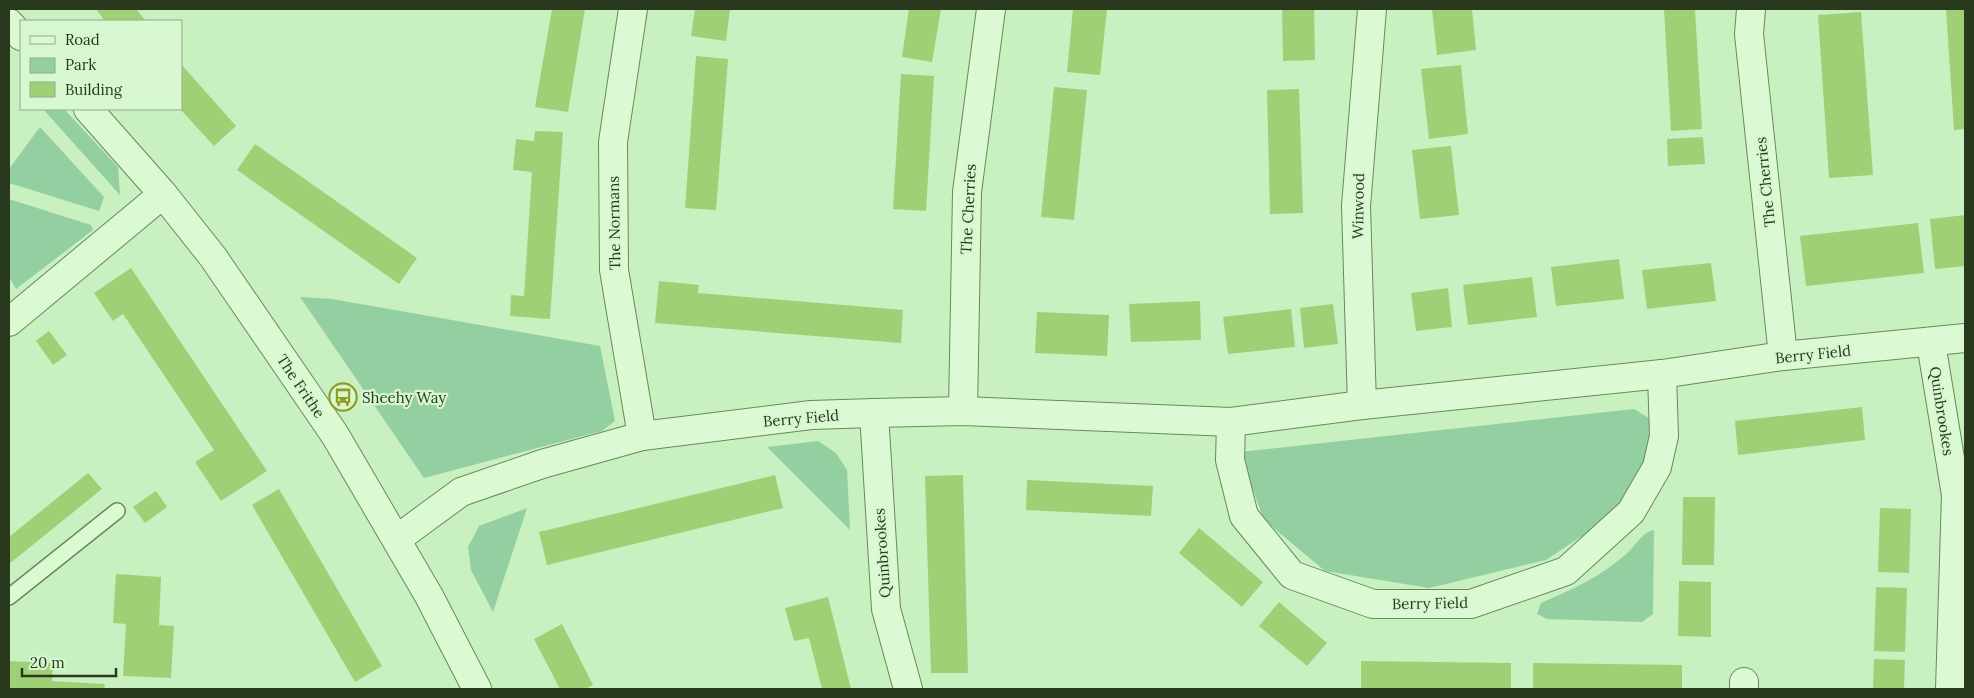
<svg xmlns="http://www.w3.org/2000/svg" width="1974" height="698" viewBox="0 0 1974 698" font-family="Lora,serif">
  <style>
    .green { fill: #94cfa2 }
    .building { fill: #a0d075 }
    .lines { fill: none; stroke-linecap: round; stroke-linejoin: round }
    .service-casing { stroke: #698a57; stroke-width: 18 }
    .minor-casing { stroke: #698a57; stroke-width: 30 }
    .service { stroke: #dbfad4; stroke-width: 15 }
    .minor { stroke: #dbfad4; stroke-width: 28 }
    .labels { text-anchor: middle; dominant-baseline: central; stroke-width: 4.5; stroke-linejoin: round; paint-order: stroke }
    .street-label { font-size: 15px; fill: #28391d; stroke: #d7f7d1 }
    .poi-label { font-size: 15px; fill: #28391d; stroke: #d7f7d1; text-anchor: start }
  </style>
  <rect width="100%" height="100%" fill="#c9f0c1"/>
  <g class="green">
    <path d="M43,109H64L118,167L120,195Z"/>
    <path d="M40,127L104,197L99,211L9,183V169Z"/>
    <path d="M9,199L91,225L93,230L16,289L9,277Z"/>
    <path d="M300,297L332,299L600,346L615,421L602,431L424,478Z"/>
    <path d="M1634,409L1657,423L1637,489L1591,530L1546,560L1429,588L1325,571L1264,520L1239,452Z"/>
    <path d="M818,441L836,453L847,470L850,530L767,447Z"/>
    <path d="M527,508L493,612L471,570L468,547L479,526Z"/>
    <path d="M1654,530L1653,614L1642,622L1547,619L1537,614L1541,603C1571,590 1600,577 1625,555C1635,547 1642,532 1654,530Z"/>
  </g>
  <g class="building">
    <path d="M96,9H136L146,21H105Z"/>
    <path d="M552,9H585L568,112L535,107Z"/>
    <path d="M695,9H730L726,41L691,36Z"/>
    <path d="M909,9H941L932,62L902,57Z"/>
    <path d="M1073,9H1107L1100,75L1067,72Z"/>
    <path d="M1282,9H1314L1315,60L1283,61Z"/>
    <path d="M1432,9H1472L1476,50L1437,55Z"/>
    <path d="M1664,9H1695L1702,129L1671,131Z"/>
    <path d="M1946,9H1965V129L1954,130Z"/>
    <path d="M1861,12L1873,175L1829,178L1818,15Z"/>
    <path d="M696,56L728,59L716,210L685,208Z"/>
    <path d="M181,64L236,126L214,146L181,110Z"/>
    <path d="M1461,65L1468,134L1429,139L1421,69Z"/>
    <path d="M901,74L934,76L926,211L893,209Z"/>
    <path d="M1054,87L1087,90L1074,220L1041,217Z"/>
    <path d="M1299,89L1303,213L1270,214L1267,90Z"/>
    <path d="M535,131L563,132L550,319L510,316L511,295L524,296L532,172L513,170L516,139L534,141Z"/>
    <path d="M1703,137L1705,164L1668,166L1667,139Z"/>
    <path d="M255,144L417,258L399,284L237,170Z"/>
    <path d="M1451,146L1459,215L1420,219L1412,150Z"/>
    <path d="M1965,215V266L1935,269L1930,219Z"/>
    <path d="M1918,223L1924,273L1806,286L1800,236Z"/>
    <path d="M1619,259L1624,299L1556,306L1551,267Z"/>
    <path d="M1711,263L1716,301L1647,309L1642,270Z"/>
    <path d="M131,268L267,471L221,501L195,462L214,450L123,314L113,321L94,293Z"/>
    <path d="M1532,277L1537,317L1468,325L1463,285Z"/>
    <path d="M659,281L699,285L698,293L903,310L901,343L655,323Z"/>
    <path d="M1448,288L1452,327L1416,331L1411,293Z"/>
    <path d="M1200,301L1201,340L1131,342L1129,304Z"/>
    <path d="M1333,304L1338,344L1304,348L1300,308Z"/>
    <path d="M1291,309L1295,347L1228,354L1223,317Z"/>
    <path d="M1037,312L1109,315L1107,356L1035,353Z"/>
    <path d="M49,331L67,355L53,365L36,341Z"/>
    <path d="M1862,407L1865,440L1738,455L1735,421Z"/>
    <path d="M88,473L102,489L9,564V537Z"/>
    <path d="M775,475L783,508L547,565L539,532Z"/>
    <path d="M963,475L968,673H931L925,476Z"/>
    <path d="M1027,480L1153,486L1151,516L1026,510Z"/>
    <path d="M279,489L382,666L355,682L252,505Z"/>
    <path d="M156,491L167,507L145,523L133,507Z"/>
    <path d="M1683,497H1715L1714,565H1682Z"/>
    <path d="M1880,508L1911,509L1909,573L1878,572Z"/>
    <path d="M1199,528L1263,582L1242,607L1179,553Z"/>
    <path d="M116,574L161,577L159,625L174,626L171,678L123,676L126,624L113,623Z"/>
    <path d="M1679,581L1711,582V637L1678,636Z"/>
    <path d="M1876,587L1907,588L1905,652L1874,651Z"/>
    <path d="M828,597L851,689H822L809,638L794,641L785,608Z"/>
    <path d="M1279,602L1327,643L1307,666L1259,626Z"/>
    <path d="M562,624L593,685L585,689H560L534,639Z"/>
    <path d="M1874,659L1905,660L1904,689H1873Z"/>
    <path d="M9,661L53,663L52,681L105,684L104,689H9Z"/>
    <path d="M1361,661L1511,663V689H1361Z"/>
    <path d="M1533,663L1682,665V689H1533Z"/>
  </g>
  <g class="lines">
    <g class="service-casing">
      <path id="service" d="M9,597L117,511"/>
    </g>
    <g class="minor-casing">
      <g id="minor">
        <path d="M633,9L613,142L614,270L642,436"/>
        <path d="M1751,9L1749,34L1783,356"/>
        <path d="M9,23L21,36"/>
        <path d="M88,109L163,194L213,257L335,435L429,596L477,689"/>
        <path d="M9,322L163,194"/>
        <path d="M1931,343L1956,495L1950,689"/>
        <path d="M1362,405L1356,206L1372,9"/>
        <path d="M963,411L967,192L991,9"/>
        <path d="M874,413L886,609L908,689"/>
        <path d="M1231,422L1230,460L1244,516L1292,575L1373,604H1471L1566,571L1631,512L1657,467L1664,436L1662,374"/>
        <path d="M397,539L461,492L542,464L642,436L811,415L874,413L963,411L1231,422L1362,405L1662,374L1783,356L1965,338"/>
        <path d="M1744,689V682"/>
      </g>
    </g>
    <use href="#service" class="service"/>
    <use href="#minor" class="minor"/>
  </g>
  <defs>
    <g id="bus-ring" transform="scale(1.4375)"><circle r="9.5" fill="#d7f7d1" stroke="#909c24" stroke-width="1.5"/><path d="M-5-6H5V4H4V6H2V4H-2V6H-4V4H-5ZM-3.5-4V0h7V-4ZM-3.5 1.2v1.5H-2V1.2ZM2 1.2v1.5H3.5V1.2Z" fill="#909c24"/></g>
  </defs>
  <g fill-rule="evenodd">
    <use href="#bus-ring" x="343" y="397"/>
  </g>
  <g class="labels">
    <g class="street-label">
      <text transform="translate(1765 182) rotate(-96)">The Cherries</text>
      <text transform="translate(1358 206) rotate(-89)">Winwood</text>
      <text transform="translate(968 209) rotate(-87)">The Cherries</text>
      <text transform="translate(614 223) rotate(-91)">The Normans</text>
      <text transform="translate(1813 354) rotate(-6)">Berry Field</text>
      <text transform="translate(301 386) rotate(56)">The Frithe</text>
      <text transform="translate(1942 411) rotate(81)">Quinbrookes</text>
      <text transform="translate(801 418) rotate(-5)">Berry Field</text>
      <text transform="translate(882 553) rotate(-94)">Quinbrookes</text>
      <text transform="translate(1430 603) rotate(-1)">Berry Field</text>
    </g>
    <g class="poi-label">
      <text x="362" y="397">Sheehy Way</text>
    </g>
  </g>
  <rect width="1974" height="698" fill="none" stroke="#28391d" stroke-width="20"/>
  <rect x="20" y="20" width="162" height="90" fill="#d7f7d1" stroke="#91ab89"/>
  <rect x="30" y="36" width="25" height="8" fill="#dbfad4" stroke="#91ab89"/>
  <text x="65" y="45" font-size="15" fill="#28391d">Road</text>
  <rect x="30" y="58" width="25" height="15" fill="#94cfa2" stroke="#91ab89"/>
  <text x="65" y="70" font-size="15" fill="#28391d">Park</text>
  <rect x="30" y="82" width="25" height="15" fill="#a0d075" stroke="#91ab89"/>
  <text x="65" y="95" font-size="15" fill="#28391d">Building</text>
  <path d="M22 668v8h94v-8" fill="none" stroke="#28391d" stroke-width="2.5"/>
  <text x="30" y="668" font-size="15" fill="#28391d" stroke="#d7f7d1" stroke-width="4" paint-order="stroke">20 m</text>
</svg>
